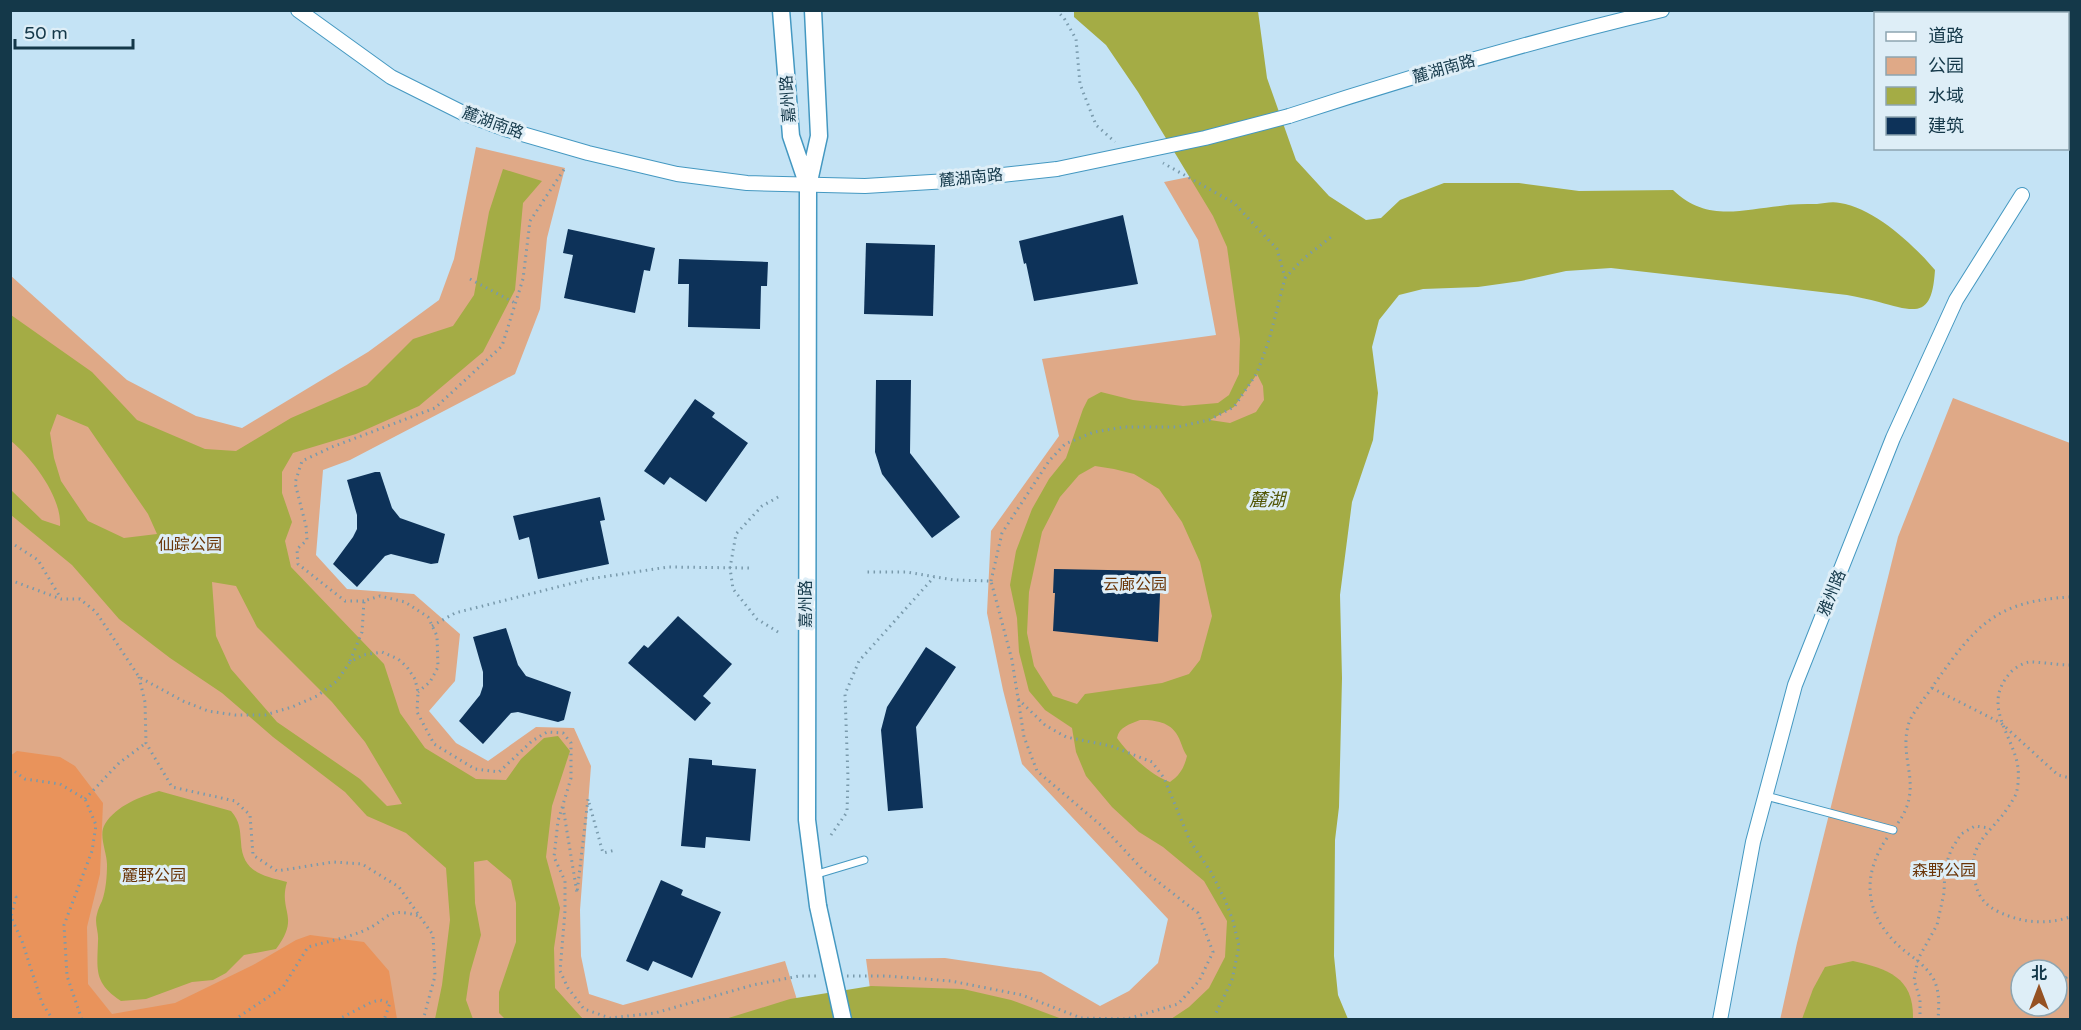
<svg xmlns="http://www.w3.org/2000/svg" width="2081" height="1030" viewBox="0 0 2081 1030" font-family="'Varela Round','Noto Sans SC',sans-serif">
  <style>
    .green { fill: #dfa987; fill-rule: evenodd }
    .forest { fill: #e9935b }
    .water { fill: #a4ac45; fill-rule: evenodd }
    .building { fill: #0d3259 }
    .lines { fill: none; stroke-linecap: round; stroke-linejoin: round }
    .service-casing { stroke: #4498c1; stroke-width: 9 }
    .minor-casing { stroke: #4498c1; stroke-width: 16 }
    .tertiary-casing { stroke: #4498c1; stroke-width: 19 }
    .path { stroke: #799aac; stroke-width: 3; stroke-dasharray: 1.5 4.5; stroke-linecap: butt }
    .service { stroke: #fff; stroke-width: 7 }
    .minor { stroke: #fff; stroke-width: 14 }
    .tertiary { stroke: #fff; stroke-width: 16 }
    .minor-bridge-casing { stroke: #4498c1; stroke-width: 16; stroke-linecap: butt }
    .tertiary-bridge-casing { stroke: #4498c1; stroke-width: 19; stroke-linecap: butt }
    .minor-bridge { stroke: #fff; stroke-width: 14 }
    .tertiary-bridge { stroke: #fff; stroke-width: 16 }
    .labels { text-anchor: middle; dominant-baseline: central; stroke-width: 6; stroke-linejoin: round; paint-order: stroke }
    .street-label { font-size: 16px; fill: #143849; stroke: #deeef7 }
    .park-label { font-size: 16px; fill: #6a3407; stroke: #deeef7 }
    .water-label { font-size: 18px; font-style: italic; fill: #515505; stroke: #deeef7 }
  </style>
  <rect width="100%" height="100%" fill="#c4e3f5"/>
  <g class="green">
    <path d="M476,147L565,168L547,238L540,309L515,374L350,460L323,470L316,555L347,589L414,594L460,634L455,681L429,711L456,743L488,761L536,727L574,728L591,766L580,910L581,956L589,994L623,1005L785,961L803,1019H11L10,275L127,380L196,416L242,428L368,352L439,300L454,259Z"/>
    <path d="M1263,162L1267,1019H874L866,959L945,958L1041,972L1100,1006L1129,991L1158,963L1168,919L1022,764L1003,690L987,613L991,531L1059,436L1042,359L1216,335L1198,240L1164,182Z"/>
    <path d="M1953,398L2070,443V1019L1780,1020L1797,943L1898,537ZM2021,970H2057V1006H2021Z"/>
  </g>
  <path class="forest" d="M17,751L60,757L75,766L103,803L100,874L87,927L88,984L112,1014L175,1003L253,965L296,940L310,935L364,942L389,971L397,1019H11L10,756Z"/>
  <g class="water">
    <path d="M1074,11H1258L1267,78L1296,160L1329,196L1366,220L1381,218L1400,200L1444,183H1519L1579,191L1673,190C1706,222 1740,210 1780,206C1792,204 1805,204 1817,204C1824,203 1833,201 1840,203C1874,208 1913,244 1935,270C1932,317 1918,313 1879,302C1869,299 1857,297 1847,295L1611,268L1566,271L1521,281L1478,287L1423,289L1399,295L1379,320L1372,347L1378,393L1373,440L1352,502L1340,595L1342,678L1339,807L1335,840L1334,956L1338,995L1348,1019H1171L1189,1007L1209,988L1225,957L1227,921L1204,881L1163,847L1139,832L1112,807L1086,776L1076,752L1072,728L1045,710L1029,691L1019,652L1017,618L1010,585L1016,551L1032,509L1049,479L1066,458L1083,409L1088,399L1101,392L1133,400L1183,406L1218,403L1229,395L1239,374L1240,339L1227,247L1213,216L1138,92L1106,45L1074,17ZM1257,374L1263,386L1264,400L1256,412L1230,423L1210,420L1234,407ZM1095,466L1114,469L1134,474L1159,489L1182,522L1200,562L1212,616L1200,660L1189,674L1162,683L1085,694L1077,704L1053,696L1034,666L1027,633L1029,592L1042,532L1060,497L1079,475ZM1140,720C1152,720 1168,721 1176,733C1181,740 1182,749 1187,756C1184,768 1180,775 1170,782C1152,776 1128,754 1117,738C1119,727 1130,724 1140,720Z"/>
    <path d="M503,169L542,181L523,203L515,290L483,352L419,406L356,434L293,453L282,472V493L292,522L285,541L291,567L384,664L400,713L425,748L476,779L506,780L521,759L544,738L558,736L570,751L552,806L546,857L560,908L554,948L555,988L583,1019H505L499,1013V992L516,942V903L511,880L487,860L474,862L475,903L481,935L470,973L466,1000L473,1019H435L442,985L450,920L446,868L406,833L367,816L345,792L273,737L222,693L170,658L119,619L72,565L11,515V490L42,520L60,526C62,497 32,458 11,441V315L92,372L137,420L205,449L236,451L291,418L367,385L413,339L453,326L474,295L489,212ZM57,414L88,427L148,514L157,534L124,538L88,521L61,481L54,458L50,433ZM212,582L236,586L257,627L332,702L365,742L402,804L387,806L360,779L277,722L231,669L216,636Z"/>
    <path d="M159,791L231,811C240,821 240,830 241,842C242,872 263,876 287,882C278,912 301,916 276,949L244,955L226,973L213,980L192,982L146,999L121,1001C94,983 97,971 98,941C99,932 94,923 97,914C98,909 100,905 102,901C106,890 107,876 107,864C107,852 98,835 105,824C117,805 140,797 159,791Z"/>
    <path d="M1853,961C1889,969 1914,978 1913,1019H1802L1813,989L1825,967Z"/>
    <path d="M871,986L963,989L1011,1000L1062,1019L722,1020L790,999Z"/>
  </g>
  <g class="building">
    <path d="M1123,215L1138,284L1034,301L1026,263L1024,264L1019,241Z"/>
    <path d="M568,229L655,248L650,271L644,270L635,313L564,298L573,255L563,253Z"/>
    <path d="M866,243L935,245L933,316L864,314Z"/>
    <path d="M679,259L768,262L767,286H761L760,329L688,327L689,284H678Z"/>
    <path d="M876,380H911L910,453L960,517L932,538L882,474L875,452Z"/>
    <path d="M695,399L715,413L712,417L748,443L706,502L670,477L664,485L644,471Z"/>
    <path d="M375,472H380L392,508L400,518L445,534L438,563L431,564L391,554L385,556L357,587L333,564L353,537L357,529V515L347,480Z"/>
    <path d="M600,497L605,520L600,521L609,564L538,579L529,537L519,540L513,516Z"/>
    <path d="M1054,569L1161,571L1158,642L1053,631L1055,593H1053Z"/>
    <path d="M678,616L732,664L703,696L711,703L695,721L628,663L644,645L648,648Z"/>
    <path d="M506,628L518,665L526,676L571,692L564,720L558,722L518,712L511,713L483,744L459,721L480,695L483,686V672L473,637Z"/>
    <path d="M926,647L956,667L916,727L923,808L888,811L881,730L887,707Z"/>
    <path d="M689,758L712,760V765L756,769L750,841L706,837L705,848L681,846Z"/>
    <path d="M661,880L683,890L681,895L721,912L692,978L653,961L648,971L626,961Z"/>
  </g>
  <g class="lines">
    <g class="service-casing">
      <g id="service">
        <path d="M1766,796L1893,830"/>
        <path d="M814,875L864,860"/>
      </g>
    </g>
    <g class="minor-casing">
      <g id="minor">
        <path d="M298,10L391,77L463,113L505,129L588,153L677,174L747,183L865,186L948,181L1057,169"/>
        <path d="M1289,116C1412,76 1536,40 1662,10"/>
        <path d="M1720,1020L1753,842L1795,685L1893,438L1956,300L2022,195"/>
      </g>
    </g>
    <g class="tertiary-casing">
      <g id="tertiary">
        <path d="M781,10L791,136L808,186L819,136L813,10"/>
        <path d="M808,186L807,820L818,906"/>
      </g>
    </g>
    <g class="path">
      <path d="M1056,10L1064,18L1076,39L1080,84L1096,125L1115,142"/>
      <path d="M1285,278L1303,259L1331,237"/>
      <path d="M470,279L515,303"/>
      <path d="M10,542L38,560L60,597"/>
      <path d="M10,580L61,599H80L96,612L139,677L183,701L208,711L235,715H265L292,707L317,696L337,681L350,662L363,655L382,652L398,659L407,667L415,679L418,692L417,712L434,744L475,769L499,772L532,741L547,732L563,733L571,743V778L558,821L554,857L565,881V911L560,971L568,988L584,1009L610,1018L655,1013L753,985L799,976H817"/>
      <path d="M991,581L1002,533L1049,461L1065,444L1094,432L1124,427H1177L1209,420L1234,407L1257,373L1269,340L1285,278L1277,249L1234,203L1163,163"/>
      <path d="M364,601H345L298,564L297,549L307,540L306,526L295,483L302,461L332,447L435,408L502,346L523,279L530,221L565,168"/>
      <path d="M432,626L455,613L589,579L668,567L749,568"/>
      <path d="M778,632L757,619L733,589L730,568L736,534L762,506L780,496"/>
      <path d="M350,661L362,632L364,601L380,596L405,602L428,617L437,636L438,667L430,682L418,692"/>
      <path d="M2070,665C2057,665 2043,662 2029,662C2023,663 2014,668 2010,673C1984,703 2007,728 2016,758C2019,768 2019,780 2017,790C2016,796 2012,801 2009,806C1991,834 1966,843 1975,881C1978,897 1985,905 1999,912C2023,923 2045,925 2070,917"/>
      <path d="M139,677L145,702L146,743L172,787L235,801L250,815L253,855L277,871L333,862L362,864L399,887L433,935L435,976L423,1020"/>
      <path d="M1932,688L2001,723L2058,775L2070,778"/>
      <path d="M1018,699L1045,725L1066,737L1111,746L1152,762L1164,778L1190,841L1211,872L1225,900L1233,921L1239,946L1232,980L1216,1013"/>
      <path d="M10,768L25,779L60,784L85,799L96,825L92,851L64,925L67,976L82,1020"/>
      <path d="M85,799L119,763L146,743"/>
      <path d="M563,807L577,893L588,799L603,853L616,850"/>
      <path d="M1898,823C1924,786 1899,762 1908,726C1911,713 1928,695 1935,683C1976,625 1996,601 2070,597"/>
      <path d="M831,835L847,812L848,778L845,694L859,661L934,577"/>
      <path d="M1887,838C1863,873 1864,909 1893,940C1906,955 1921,959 1933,978C1940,991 1939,1005 1938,1020"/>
      <path d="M10,894L16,897L11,917L22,941L42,1003L53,1020"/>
      <path d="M847,976H886L951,981L1022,995L1081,1018L1127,1019L1178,1004L1199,981L1213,952L1198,913L1143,870L1103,827L1037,771L1024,737L1012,660L991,581L954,580L907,572H864"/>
      <path d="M2057,986L2070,974"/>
      <path d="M234,1020L283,987L308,947C326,942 346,938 363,931C390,920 384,906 419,916"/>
      <path d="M337,1020L372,1002L380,1000L390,1003L384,1020"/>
      <path d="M1920,1020V999L1914,980L1918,959L1937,925L1944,893L1945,868L1951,850L1961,834L1975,826L1990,828"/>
      <path d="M2041,1020L2044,1006"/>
    </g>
    <use href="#service" class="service"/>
    <use href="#minor" class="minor"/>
    <use href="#tertiary" class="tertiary"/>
    <g class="minor-bridge-casing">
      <path id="minor-bridge" d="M1057,169L1205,138L1289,116"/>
    </g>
    <g class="tertiary-bridge-casing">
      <path id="tertiary-bridge" d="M818,906L843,1020"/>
    </g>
    <use href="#minor-bridge" class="minor-bridge"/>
    <use href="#tertiary-bridge" class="tertiary-bridge"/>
  </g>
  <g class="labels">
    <g class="street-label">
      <text transform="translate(1444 69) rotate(-16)">麓湖南路</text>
      <text transform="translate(788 99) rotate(-94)">嘉州路</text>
      <text transform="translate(493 123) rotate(20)">麓湖南路</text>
      <text transform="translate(971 178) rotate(-6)">麓湖南路</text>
      <text transform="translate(1832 593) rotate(-68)">雅州路</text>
      <text transform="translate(806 604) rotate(-90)">嘉州路</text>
    </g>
    <g class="park-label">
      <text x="190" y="545">仙踪公园</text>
      <text x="1135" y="585">云廊公园</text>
      <text x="1944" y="871">森野公园</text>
      <text x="154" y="876">麓野公园</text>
    </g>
    <g class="water-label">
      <text x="1267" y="500">麓湖</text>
    </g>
  </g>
  <rect width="2081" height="1030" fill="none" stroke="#143849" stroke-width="24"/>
  <rect x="1874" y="12" width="195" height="138" fill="#deeef7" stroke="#8da5b1" stroke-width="1.5"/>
  <rect x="1886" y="32" width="30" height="9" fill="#ffffff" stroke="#8da5b1" stroke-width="1.5"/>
  <text x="1928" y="42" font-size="18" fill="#143849">道路</text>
  <rect x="1886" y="57" width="30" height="18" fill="#dfa987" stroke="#8da5b1" stroke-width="1.5"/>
  <text x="1928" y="72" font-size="18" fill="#143849">公园</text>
  <rect x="1886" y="87" width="30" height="18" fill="#a4ac45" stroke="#8da5b1" stroke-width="1.5"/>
  <text x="1928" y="102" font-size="18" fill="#143849">水域</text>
  <rect x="1886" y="117" width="30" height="18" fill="#0d3259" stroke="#8da5b1" stroke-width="1.5"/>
  <text x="1928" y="132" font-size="18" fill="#143849">建筑</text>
  <g transform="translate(2039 988)"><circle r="28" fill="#deeef7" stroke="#8da5b1" stroke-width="1.5"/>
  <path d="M0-4.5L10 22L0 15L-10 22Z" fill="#955223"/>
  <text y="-9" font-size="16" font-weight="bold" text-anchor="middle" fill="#143849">北</text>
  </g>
  <path d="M15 39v9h118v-9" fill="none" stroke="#143849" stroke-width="3"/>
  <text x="24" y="39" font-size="18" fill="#143849" stroke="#deeef7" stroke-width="4.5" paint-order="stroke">50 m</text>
</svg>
